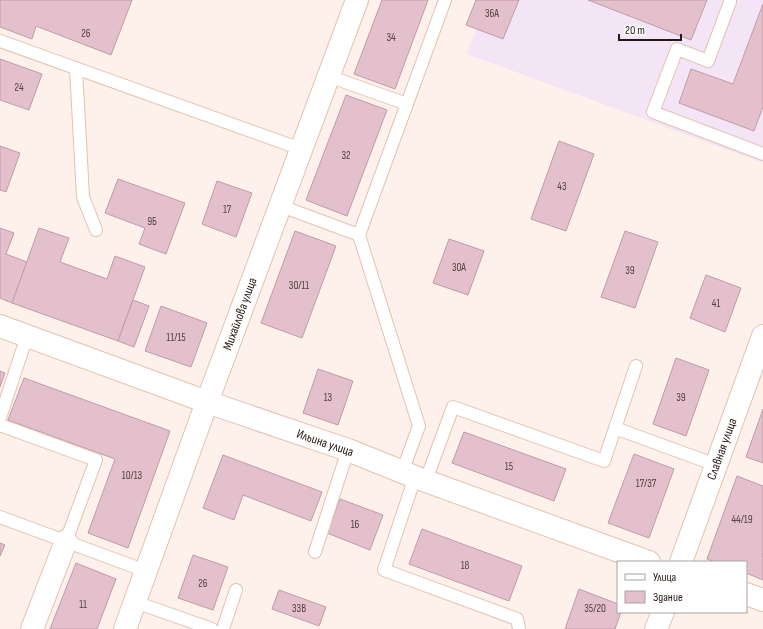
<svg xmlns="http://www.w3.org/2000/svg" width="763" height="629" viewBox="0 0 763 629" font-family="'Sofia Sans Condensed',sans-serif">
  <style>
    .medical { fill: #f3e4f6 }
    .building { fill: #e4c0cc; stroke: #be9ca8 }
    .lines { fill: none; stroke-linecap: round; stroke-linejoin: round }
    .lane-casing { stroke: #e3c2b1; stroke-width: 14 }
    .street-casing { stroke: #e3c2b1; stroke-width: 24 }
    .secondary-casing { stroke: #e3c2b1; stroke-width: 24 }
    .lane { stroke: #fff; stroke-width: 12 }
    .street { stroke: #fff; stroke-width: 22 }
    .secondary { stroke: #fff; stroke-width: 22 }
    .labels { text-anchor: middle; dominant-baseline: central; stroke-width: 3; stroke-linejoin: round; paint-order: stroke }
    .number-label { font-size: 11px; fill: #554341 }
    .street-label { font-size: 13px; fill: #251913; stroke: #fff }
  </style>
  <rect width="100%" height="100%" fill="#fef0ea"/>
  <path class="medical" d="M487,0H763V163L467,54Z"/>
  <g class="building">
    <path d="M0,0H132L111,55L36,26L32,39L0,27Z"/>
    <path d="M382,0H428L395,89L354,74Z"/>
    <path d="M476,0H519L503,39L466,25Z"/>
    <path d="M588,0H707L691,40Z"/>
    <path d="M763,4V107L754,131L679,103L691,69L733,84Z"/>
    <path d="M0,59L42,74L29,110L0,100Z"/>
    <path d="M346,95L387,110L347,216L306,200Z"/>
    <path d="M559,141L594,154L566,231L531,219Z"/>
    <path d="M0,146L20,153L6,192L0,190Z"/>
    <path d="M118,179L185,203L166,254L139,244L145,228L105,213Z"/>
    <path d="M217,181L252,193L236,237L202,224Z"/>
    <path d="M0,228L14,233L6,254L27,262L12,303L0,298Z"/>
    <path d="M39,228L69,238L60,262L107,279L115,256L145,267L118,341L12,303Z"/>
    <path d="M295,231L336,246L302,338L261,323Z"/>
    <path d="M625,231L658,242L635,308L601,297Z"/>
    <path d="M449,239L484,251L468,295L433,283Z"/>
    <path d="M706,275L741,288L725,332L690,318Z"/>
    <path d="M133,300L149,306L134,347L118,341Z"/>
    <path d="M161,306L207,323L191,367L145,351Z"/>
    <path d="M676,358L709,370L686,436L653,424Z"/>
    <path d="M318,369L353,381L338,425L303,413Z"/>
    <path d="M0,371L5,373L0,387Z"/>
    <path d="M24,378L170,431L128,548L88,533L115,459L8,420Z"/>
    <path d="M763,409V463L746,457Z"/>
    <path d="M464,432L566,469L554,501L452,463Z"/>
    <path d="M634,454L674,469L649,538L608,523Z"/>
    <path d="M223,455L322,492L311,521L243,495L234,520L203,508Z"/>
    <path d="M737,476L763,486V552L762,556H763V580L746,573V562H715L707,559Z"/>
    <path d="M340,499L383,515L370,550L327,533Z"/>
    <path d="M422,529L522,566L509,601L409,564Z"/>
    <path d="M0,543L5,545L0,556Z"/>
    <path d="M193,555L228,567L213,610L178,598Z"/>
    <path d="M76,563L116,579L97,629H50Z"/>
    <path d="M579,589L618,604V612H621L615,629H565Z"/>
    <path d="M279,590L326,607L319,626L272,609Z"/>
  </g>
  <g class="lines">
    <g class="lane-casing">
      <g id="lane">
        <path d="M730,2L708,61L677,49L653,112L763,154"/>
        <path d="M0,41L301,149"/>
        <path d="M76,68L83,197L96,230"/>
        <path d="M328,76L407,104"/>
        <path d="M281,206L359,235L445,0"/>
        <path d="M359,235L419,426L402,472"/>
        <path d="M0,418L27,336"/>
        <path d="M0,425L96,460L66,541"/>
        <path d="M615,428L716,465"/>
        <path d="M415,477L384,570L517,619L519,629"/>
        <path d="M426,480L453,407L604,461L636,366"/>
        <path d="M0,517L146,571"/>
        <path d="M315,552L348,450"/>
        <path d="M135,602L212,629"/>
        <path d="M223,629L236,590"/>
      </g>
    </g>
    <g class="street-casing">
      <g id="street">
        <path d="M0,326L207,402L348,450L415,477L649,562"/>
        <path d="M746,594L763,600"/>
        <path d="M32,629L66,541"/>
      </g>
    </g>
    <g class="secondary-casing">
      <g id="secondary">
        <path d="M681,562L763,336"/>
        <path d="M125,629L207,402L357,0"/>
        <path d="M656,629L663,612"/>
      </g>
    </g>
    <use href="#lane" class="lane"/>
    <use href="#street" class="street"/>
    <use href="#secondary" class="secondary"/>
  </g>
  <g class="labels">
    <g class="number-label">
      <text x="492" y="13">36А</text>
      <text x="86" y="33">26</text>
      <text x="391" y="37">34</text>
      <text x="19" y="87">24</text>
      <text x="346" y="155">32</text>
      <text x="562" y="186">43</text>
      <text x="227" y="209">17</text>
      <text x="152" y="221">9Б</text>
      <text x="459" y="267">30А</text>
      <text x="630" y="270">39</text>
      <text x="299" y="285">30/11</text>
      <text x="716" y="303">41</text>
      <text x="176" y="337">11/15</text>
      <text x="328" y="397">13</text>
      <text x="681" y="397">39</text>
      <text x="509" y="466">15</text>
      <text x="132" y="475">10/13</text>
      <text x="646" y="483">17/37</text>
      <text x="742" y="519">44/19</text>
      <text x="355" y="524">16</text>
      <text x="465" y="565">18</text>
      <text x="203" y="583">26</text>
      <text x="83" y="604">11</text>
      <text x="299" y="608">33В</text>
      <text x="595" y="608">35/20</text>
    </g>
    <g class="street-label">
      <text transform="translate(240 314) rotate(-70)">Михайлова улица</text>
      <text transform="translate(325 443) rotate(19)">Ильина улица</text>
      <text transform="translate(722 449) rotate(-70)">Славная улица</text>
    </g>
  </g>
  <rect x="617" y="561" width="130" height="52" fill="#ffffff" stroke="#a8a3a1"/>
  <rect x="625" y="574" width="20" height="6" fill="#ffffff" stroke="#a8a3a1"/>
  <text x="653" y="581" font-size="12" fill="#251913">Улица</text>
  <rect x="625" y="591" width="20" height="12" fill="#e4c0cc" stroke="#a8a3a1"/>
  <text x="653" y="601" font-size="12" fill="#251913">Здание</text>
  <path d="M619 34v6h62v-6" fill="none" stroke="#251913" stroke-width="2"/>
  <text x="625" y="34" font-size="12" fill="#251913" stroke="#ffffff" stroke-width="3" paint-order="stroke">20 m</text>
</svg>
